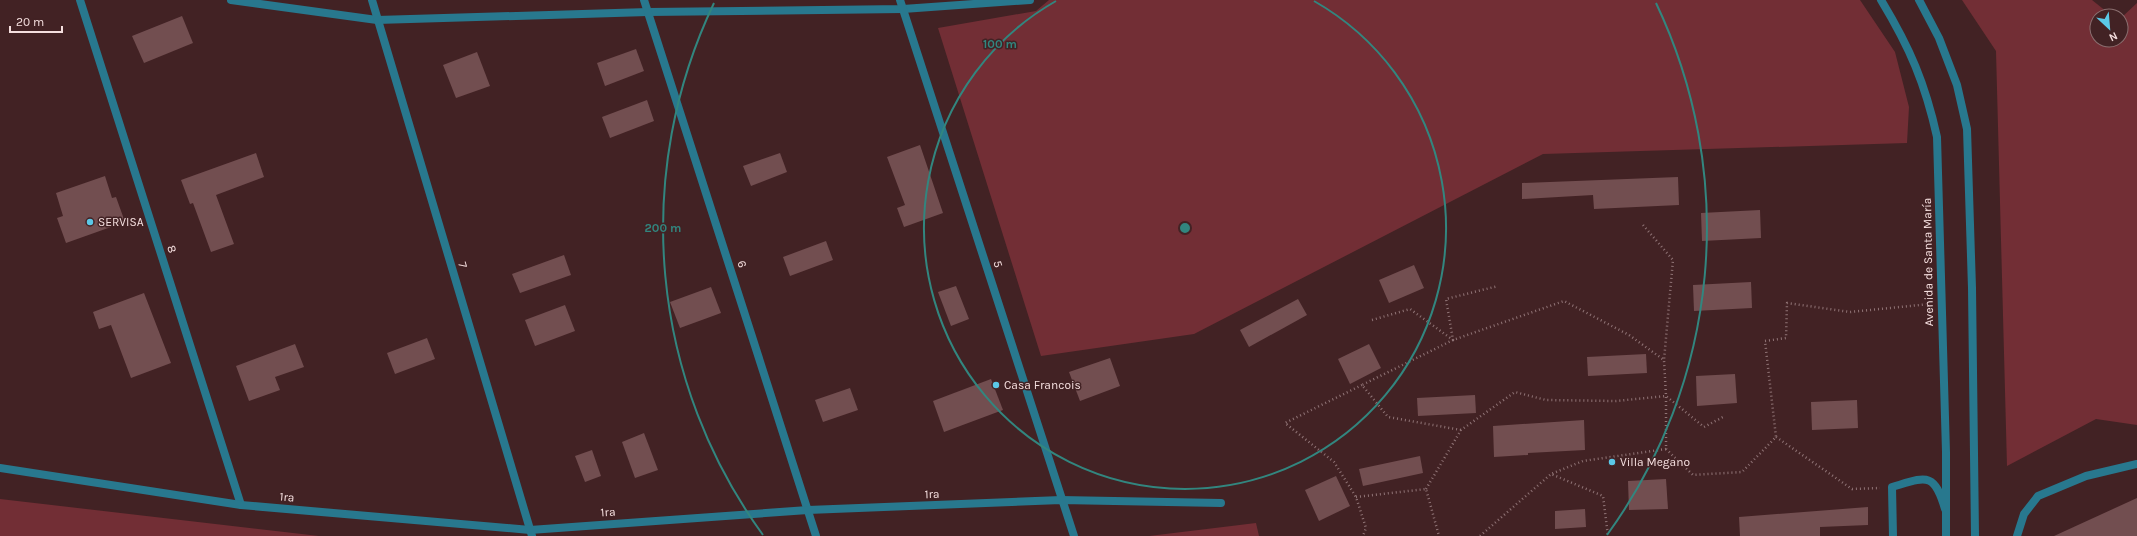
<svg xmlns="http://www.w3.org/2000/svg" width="2137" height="536" viewBox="0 0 2137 536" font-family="Karla,sans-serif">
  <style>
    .green { fill: #722e35 }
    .building { fill: #724e50 }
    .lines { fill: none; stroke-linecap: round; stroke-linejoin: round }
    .path { stroke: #907476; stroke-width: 2.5; stroke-dasharray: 1 3; stroke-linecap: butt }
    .service { stroke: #28788e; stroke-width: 8 }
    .minor { stroke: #28788e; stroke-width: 8 }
    .tertiary { stroke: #28788e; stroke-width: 8 }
    .ring { fill: none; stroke: #32867f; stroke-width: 2 }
    .poi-dot { fill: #5bc8e7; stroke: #422224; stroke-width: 1.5 }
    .labels { text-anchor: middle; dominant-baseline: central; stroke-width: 3; stroke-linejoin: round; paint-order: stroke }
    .poi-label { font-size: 12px; fill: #f5dfdf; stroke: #422224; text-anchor: start }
    .street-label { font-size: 12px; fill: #f5dfdf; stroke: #422224 }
    .centre { fill: #32867f; stroke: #422224; stroke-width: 2 }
    .ring-label { font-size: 12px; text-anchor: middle; font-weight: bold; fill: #32867f; stroke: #422224; stroke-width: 3; stroke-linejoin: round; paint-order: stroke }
  </style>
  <rect width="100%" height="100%" fill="#422224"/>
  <g class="green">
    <path d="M1049,0H1860L1895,52L1909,107L1907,143L1543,154L1194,334L1041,356L938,28L1036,11Z"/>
    <path d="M1962,0H2092L2112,16H2097V40H2121V18L2137,3V425L2096,419L2007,466L1996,51Z"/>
    <path d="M0,499L319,536H0Z"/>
    <path d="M1256,523L1259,536H1149Z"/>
  </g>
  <g class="building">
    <path d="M182,16L193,43L144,63L132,36Z"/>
    <path d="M636,49L644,71L605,86L597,63Z"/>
    <path d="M477,52L490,86L456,98L443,65Z"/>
    <path d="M647,100L654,121L610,138L602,117Z"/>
    <path d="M920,145L943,213L904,227L897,208L905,205L887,157Z"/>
    <path d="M256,153L264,177L216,195L234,244L211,252L193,203L190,204L181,180Z"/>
    <path d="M780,153L787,172L751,186L743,166Z"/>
    <path d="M105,176L112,198L116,197L125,222L66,243L57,218L63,216L56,193Z"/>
    <path d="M1678,177L1679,205L1594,209L1593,195L1522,199V183Z"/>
    <path d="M1760,210L1761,238L1702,241L1701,213Z"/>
    <path d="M826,241L833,260L790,276L783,257Z"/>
    <path d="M564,255L571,275L520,293L512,274Z"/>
    <path d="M1414,265L1424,288L1389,303L1379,280Z"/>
    <path d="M1751,282L1752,308L1694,311L1693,285Z"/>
    <path d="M956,286L969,319L951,326L938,292Z"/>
    <path d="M711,287L721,313L680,328L670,302Z"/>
    <path d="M144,293L171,363L131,378L111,325L99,329L93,312Z"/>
    <path d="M1298,299L1307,315L1249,347L1240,330Z"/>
    <path d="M565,305L575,331L535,346L525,320Z"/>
    <path d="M427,338L435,359L395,374L387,353Z"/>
    <path d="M295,344L304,367L275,377L280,390L249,401L236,366Z"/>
    <path d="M1369,344L1381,368L1350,384L1338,359Z"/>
    <path d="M1646,354L1647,373L1588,376L1587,357Z"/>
    <path d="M1110,358L1120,386L1080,401L1069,372Z"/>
    <path d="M1735,374L1737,403L1697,406L1696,376Z"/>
    <path d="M991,379L1003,410L944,432L933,401Z"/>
    <path d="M850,388L858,410L823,422L815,400Z"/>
    <path d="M1475,395L1476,413L1418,416L1417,398Z"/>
    <path d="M1857,400L1858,428L1812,430L1811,402Z"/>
    <path d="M1584,420L1585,450L1528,453V455L1494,457L1493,426Z"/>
    <path d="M644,433L658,470L635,478L622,442Z"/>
    <path d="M592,450L601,476L585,482L575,456Z"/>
    <path d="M1420,456L1423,473L1363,486L1359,469Z"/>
    <path d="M1336,476L1350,506L1319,521L1305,490Z"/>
    <path d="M1666,479L1668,509L1629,510L1628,481Z"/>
    <path d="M2137,498V536H2054Z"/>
    <path d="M1868,507V525L1820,527V536H1740L1739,517Z"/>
    <path d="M1585,509L1586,527L1555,529V511Z"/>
  </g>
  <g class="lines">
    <g class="path">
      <path d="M1643,225L1673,260L1664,360"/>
      <path d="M1372,320L1410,309L1453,340L1446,299L1498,286"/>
      <path d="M1362,385L1285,423L1334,462L1356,497L1366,528L1363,536"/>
      <path d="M1461,430L1388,417L1362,385L1453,340L1564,301L1629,335L1664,360L1666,396V449L1583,461L1551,474"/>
      <path d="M1776,437L1852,489L1880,488"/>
      <path d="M1666,449L1693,475L1742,472L1776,437L1765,341L1786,338L1787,303L1850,312L1930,304"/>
      <path d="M1426,489L1461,430L1515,392L1546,400L1616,401L1666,396L1704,427L1723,417"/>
      <path d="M1356,497L1426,489L1439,536"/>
      <path d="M1480,536L1551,474L1603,496L1608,536"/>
    </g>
    <g class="service">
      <path d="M1893,536L1892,487C1926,477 1934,471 1945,509"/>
      <path d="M2017,536L2024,514L2038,496L2086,476L2137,464"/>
    </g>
    <g class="minor">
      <path d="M80,0L241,505"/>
      <path d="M231,0L377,20L648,12L903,9L1030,0"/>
      <path d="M372,0L532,536"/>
      <path d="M644,0L816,536"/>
      <path d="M900,0L1074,536"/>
      <path d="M0,468L241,505L530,530L808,510L1061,500L1221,503"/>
    </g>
    <g class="tertiary">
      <path d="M1881,0C1910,48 1925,83 1937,137L1946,452V536"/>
      <path d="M1919,0L1939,38L1957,85L1967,129L1972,288L1975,536"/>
    </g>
  </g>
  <g class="ring">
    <path d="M1314 1A261 261 0 1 1 1056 1"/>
    <path d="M763 535A522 522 0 0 1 714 3M1656 3A522 522 0 0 1 1607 535"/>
  </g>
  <g class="poi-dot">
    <circle cx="90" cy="222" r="4"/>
    <circle cx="996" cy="385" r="4"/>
    <circle cx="1612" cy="462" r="4"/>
  </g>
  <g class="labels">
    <g class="poi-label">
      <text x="98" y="222">SERVISA</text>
      <text x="1004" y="385">Casa Francois</text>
      <text x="1620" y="462">Villa Megano</text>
    </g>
    <g class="street-label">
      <text transform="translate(172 249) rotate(72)">8</text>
      <text transform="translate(1928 262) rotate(-91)">Avenida de Santa María</text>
      <text transform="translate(742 264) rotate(72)">6</text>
      <text transform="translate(998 264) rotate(72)">5</text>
      <text transform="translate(463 265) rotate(73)">7</text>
      <text transform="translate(932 494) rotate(-2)">1ra</text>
      <text transform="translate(287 497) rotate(5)">1ra</text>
      <text transform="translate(608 512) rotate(-4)">1ra</text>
    </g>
  </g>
  <circle cx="1185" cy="228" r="6" class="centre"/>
  <g class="ring-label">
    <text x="1000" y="48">100 m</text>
    <text x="663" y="232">200 m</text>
  </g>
  <g transform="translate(2109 28) rotate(154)"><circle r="19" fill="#422224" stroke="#8a6e6f"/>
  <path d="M0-3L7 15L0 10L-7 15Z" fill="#5bc8e7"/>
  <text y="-6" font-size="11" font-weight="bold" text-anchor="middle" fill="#f5dfdf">N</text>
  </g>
  <path d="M10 26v6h52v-6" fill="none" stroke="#f5dfdf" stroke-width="2"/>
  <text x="16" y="26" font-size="12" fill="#f5dfdf" stroke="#422224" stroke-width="3" paint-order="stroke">20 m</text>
</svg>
